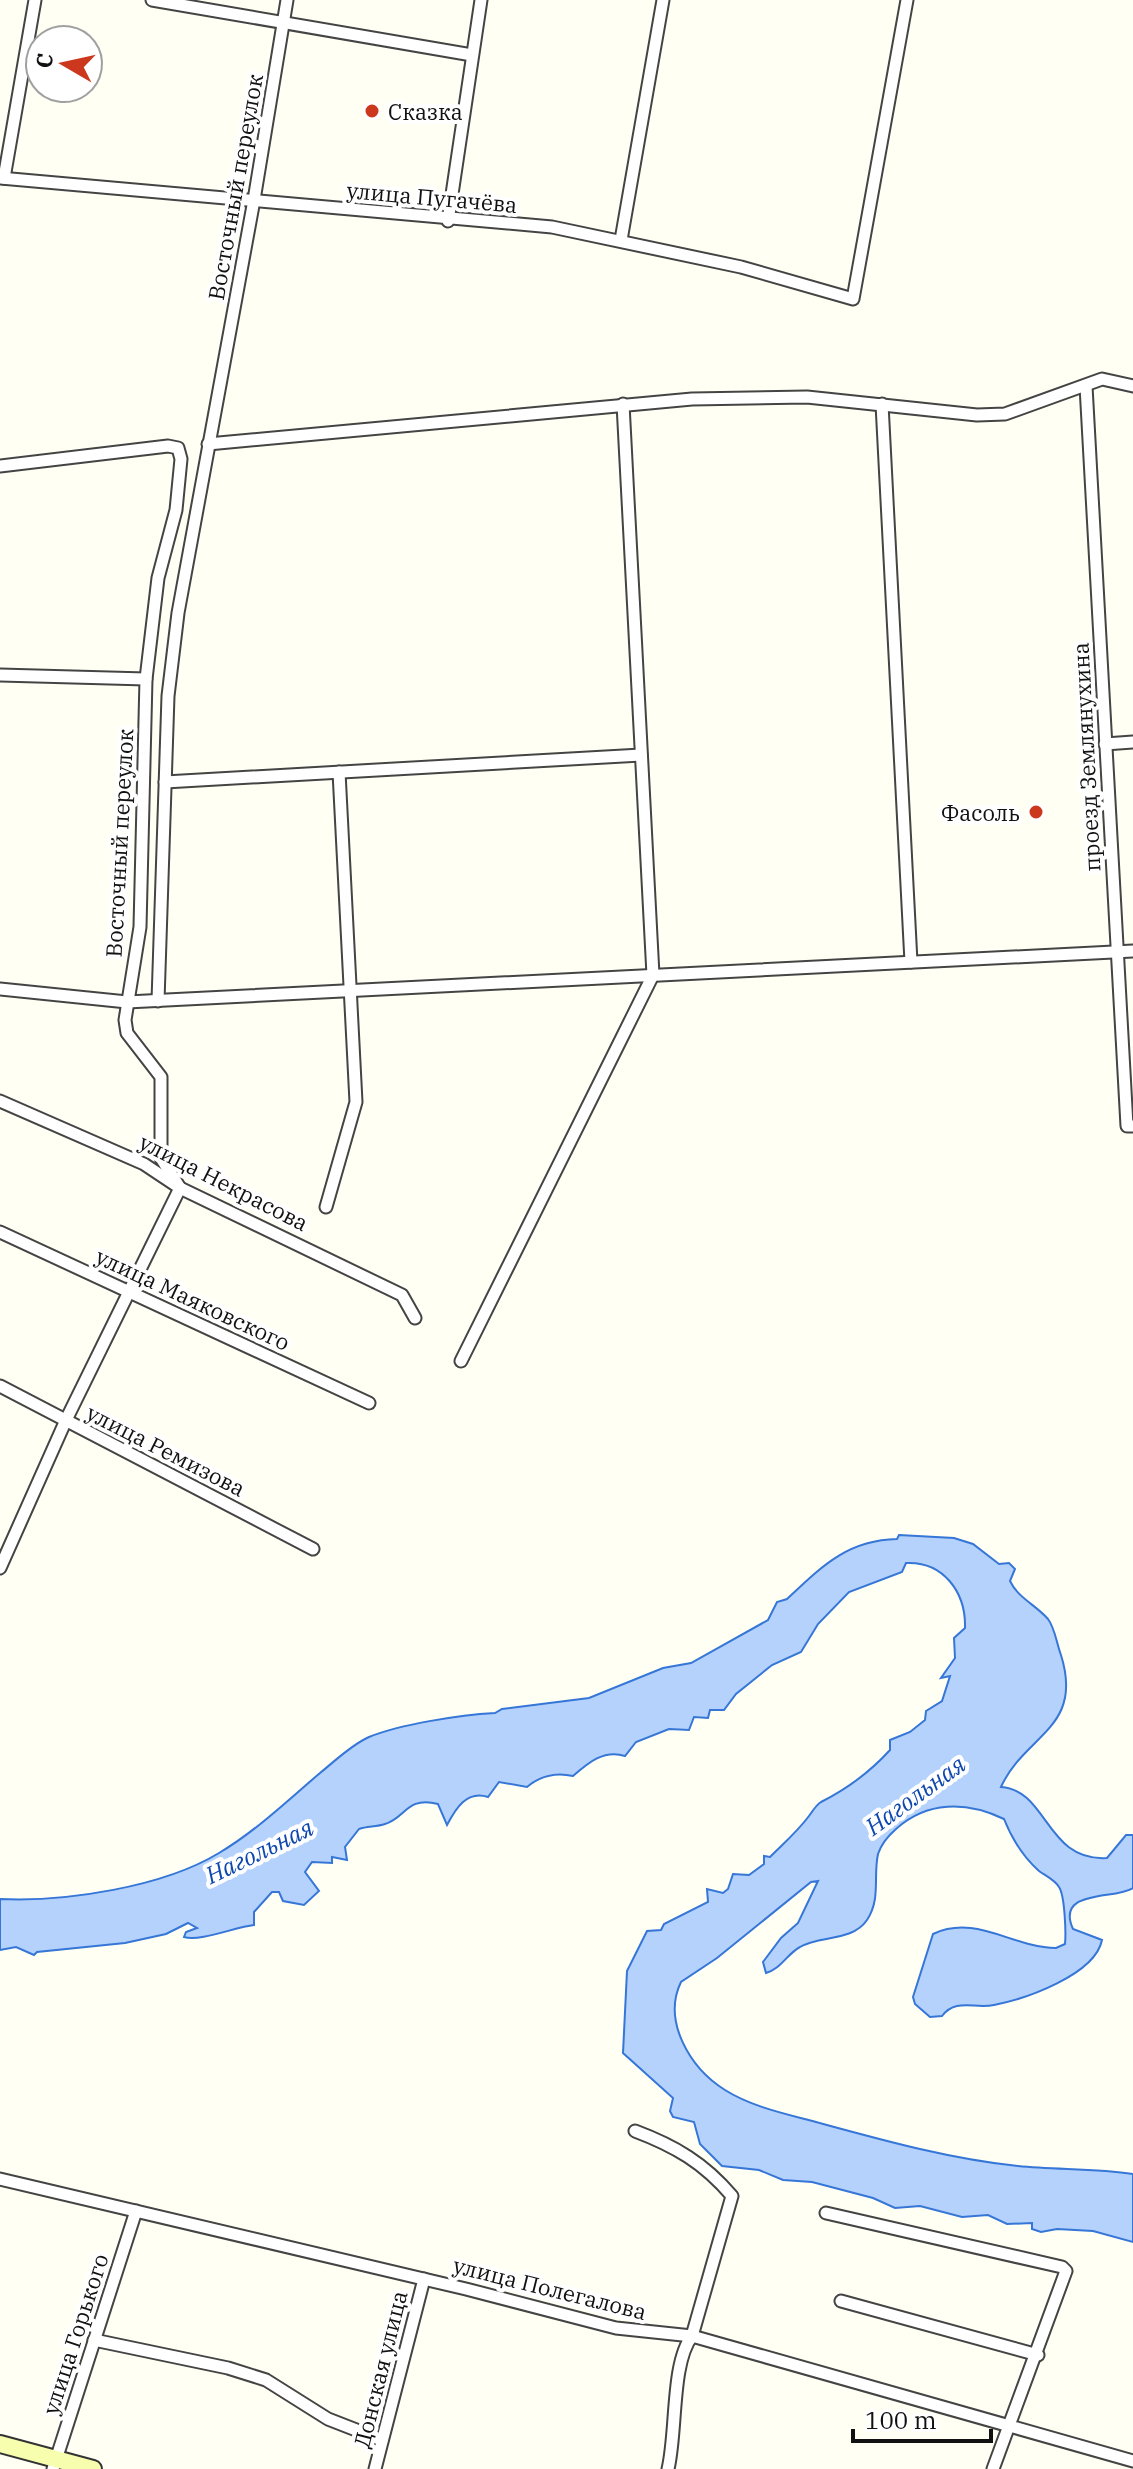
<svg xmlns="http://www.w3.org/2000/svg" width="1133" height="2469" viewBox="0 0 1133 2469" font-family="'IBM Plex Serif',serif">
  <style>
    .water { fill: #b4d2fb; stroke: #3676d7; stroke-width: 2 }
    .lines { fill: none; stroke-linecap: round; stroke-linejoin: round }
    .street-casing { stroke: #444; stroke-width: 15 }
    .secondary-casing { stroke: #333; stroke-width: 20 }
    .street { stroke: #fff; stroke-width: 11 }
    .secondary { stroke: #f7ffaf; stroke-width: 16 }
    .poi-dot { fill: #cc381d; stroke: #fff; stroke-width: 3 }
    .labels { text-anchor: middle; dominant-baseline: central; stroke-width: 8; stroke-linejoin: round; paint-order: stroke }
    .poi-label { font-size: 22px; fill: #111; stroke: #fff; text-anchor: start }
    .street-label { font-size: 22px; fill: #111; stroke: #fff }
    .water-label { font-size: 24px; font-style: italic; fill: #0e47ae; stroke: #fff }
  </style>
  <rect width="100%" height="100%" fill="#fffff4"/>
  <path class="water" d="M899,1535L954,1538L973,1544L999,1564L1009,1563L1015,1569L1010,1581C1018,1598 1036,1605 1048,1619C1055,1628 1057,1645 1061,1655C1084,1729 1025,1734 1001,1787C1048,1790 1046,1862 1107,1858L1126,1835H1133V1888C1115,1900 1055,1889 1073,1929L1102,1940C1095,1975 1025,1999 994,2005C974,2009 956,1998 942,2016L930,2017L915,2004L913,1997L933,1934C976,1914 1011,1947 1056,1948L1065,1944C1066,1934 1065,1896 1059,1887C1055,1880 1046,1876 1039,1871C1022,1856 1012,1839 1004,1819C966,1801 927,1801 896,1829C888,1836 881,1845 878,1854C873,1877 881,1899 867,1920C852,1942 820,1935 800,1947C787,1954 781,1969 766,1973L763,1962L781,1938L798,1923L818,1881L811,1882L717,1958L681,1982C662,2021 690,2068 725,2090C752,2107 786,2114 816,2122C882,2140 950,2159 1018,2166C1056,2170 1095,2168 1133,2174V2242L1093,2231L1057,2229L1041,2232L1032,2229V2223L1007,2224L988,2215L962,2217L920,2206L895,2208L873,2198L812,2182L783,2180L759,2170L722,2166L700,2144L694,2122L673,2117L670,2111L673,2098L623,2053L627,1971L647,1931L661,1930L664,1924L708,1902L707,1889L723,1893L728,1889L733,1874L749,1875L764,1864V1856L770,1857C784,1843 797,1832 809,1816C812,1812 816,1805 821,1802C847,1789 869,1773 890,1750V1740L910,1732L925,1720L926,1711L942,1701L950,1676L941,1678L955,1658L954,1638L965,1628C966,1592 943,1561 906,1563L902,1572L849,1592L818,1624L801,1652L772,1665L736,1694L724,1710H710L708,1718L694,1717L689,1730L669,1729L636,1742L625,1756C604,1749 588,1763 573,1776C556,1772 540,1776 527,1787L499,1782L488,1797C467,1790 456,1808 447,1825L438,1804C406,1796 406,1818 385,1824C376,1827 367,1826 359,1829L345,1847L347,1860L332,1857V1863L312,1862L305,1872L319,1891L304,1905L283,1901L279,1892H272L254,1912V1925C235,1927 200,1942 184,1937L186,1932L197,1928L188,1923L166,1934L125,1943L37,1952L34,1955L16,1947L0,1950V1899C66,1902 163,1887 219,1853C256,1831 287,1801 320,1773C335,1761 351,1745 369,1737C401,1724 460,1715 495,1713L502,1709L589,1698L663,1668L691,1663L768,1620L777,1602L787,1599C821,1567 847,1540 897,1539Z"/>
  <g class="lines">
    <g class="street-casing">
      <g id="street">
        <path d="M152,0L472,55"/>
        <path d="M0,178L552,227L741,267L853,299L907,0"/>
        <path d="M4,178L35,0"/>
        <path d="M448,221L481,0"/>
        <path d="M621,240L663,0"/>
        <path d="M1086,386L1127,1126H1133"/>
        <path d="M882,404L911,962"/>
        <path d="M208,444L692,399L807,397L977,415L1005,414L1102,379L1133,386"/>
        <path d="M0,466L168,446L178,448L181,459L176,510L158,578L146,679L140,927L125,1020L127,1033L161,1077V1158L180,1188L66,1420L0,1568"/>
        <path d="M0,675L146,679"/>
        <path d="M1105,744L1133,742"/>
        <path d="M165,782L641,755"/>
        <path d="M0,989L127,1002L1133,951"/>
        <path d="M158,1001L168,696L178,613L254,200L287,0"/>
        <path d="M0,1101L144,1164L180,1188L402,1295L415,1318"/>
        <path d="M326,1207L356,1102L339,772"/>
        <path d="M0,1232L369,1403"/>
        <path d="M461,1361L653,975L623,404"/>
        <path d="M0,1386L313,1549"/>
        <path d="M635,2131C675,2146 704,2163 732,2196L692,2336C671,2363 677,2432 668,2469"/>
        <path d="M0,2179L466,2289L616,2328L692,2336L1133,2461"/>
        <path d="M826,2213L1062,2267L1066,2271L993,2469"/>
        <path d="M841,2301L1038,2355"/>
        <path d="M94,2340L228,2368L266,2380L328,2419L382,2440"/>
        <path d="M53,2469L136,2211"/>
        <path d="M375,2469L424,2279"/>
      </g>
    </g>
    <g class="secondary-casing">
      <path id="secondary" d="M0,2444L93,2469"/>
    </g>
    <use href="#street" class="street"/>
    <use href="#secondary" class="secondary"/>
  </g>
  <g class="poi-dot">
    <circle cx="372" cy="111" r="8"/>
    <circle cx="1036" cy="812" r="8"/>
  </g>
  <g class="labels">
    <g class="poi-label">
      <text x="388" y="111">Сказка</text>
      <text x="1020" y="812" text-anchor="end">Фасоль</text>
    </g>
    <g class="street-label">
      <text transform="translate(235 187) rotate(-80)">Восточный переулок</text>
      <text transform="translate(432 197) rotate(5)">улица Пугачёва</text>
      <text transform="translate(1086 757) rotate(-93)">проезд Землянухина</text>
      <text transform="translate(119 843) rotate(-87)">Восточный переулок</text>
      <text transform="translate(224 1182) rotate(27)">улица Некрасова</text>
      <text transform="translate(193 1299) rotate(25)">улица Маяковского</text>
      <text transform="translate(166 1450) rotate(27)">улица Ремизова</text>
      <text transform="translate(550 2288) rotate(14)">улица Полегалова</text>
      <text transform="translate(75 2334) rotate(-72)">улица Горького</text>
      <text transform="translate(380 2369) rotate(-76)">Донская улица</text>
    </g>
    <g class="water-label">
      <text transform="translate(915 1795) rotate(-36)">Нагольная</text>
      <text transform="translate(259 1851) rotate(-26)">Нагольная</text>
    </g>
  </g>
  <g transform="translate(64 64) rotate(279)"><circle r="38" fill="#ffffff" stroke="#a0a0a0" stroke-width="2"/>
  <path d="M0-6L14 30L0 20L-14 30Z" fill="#cc381d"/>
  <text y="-12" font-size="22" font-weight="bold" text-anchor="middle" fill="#111111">С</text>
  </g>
  <path d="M853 2429v12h138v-12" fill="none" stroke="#111111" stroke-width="4"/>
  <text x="865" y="2429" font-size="24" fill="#111111" stroke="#ffffff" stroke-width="6" paint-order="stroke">100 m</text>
</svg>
